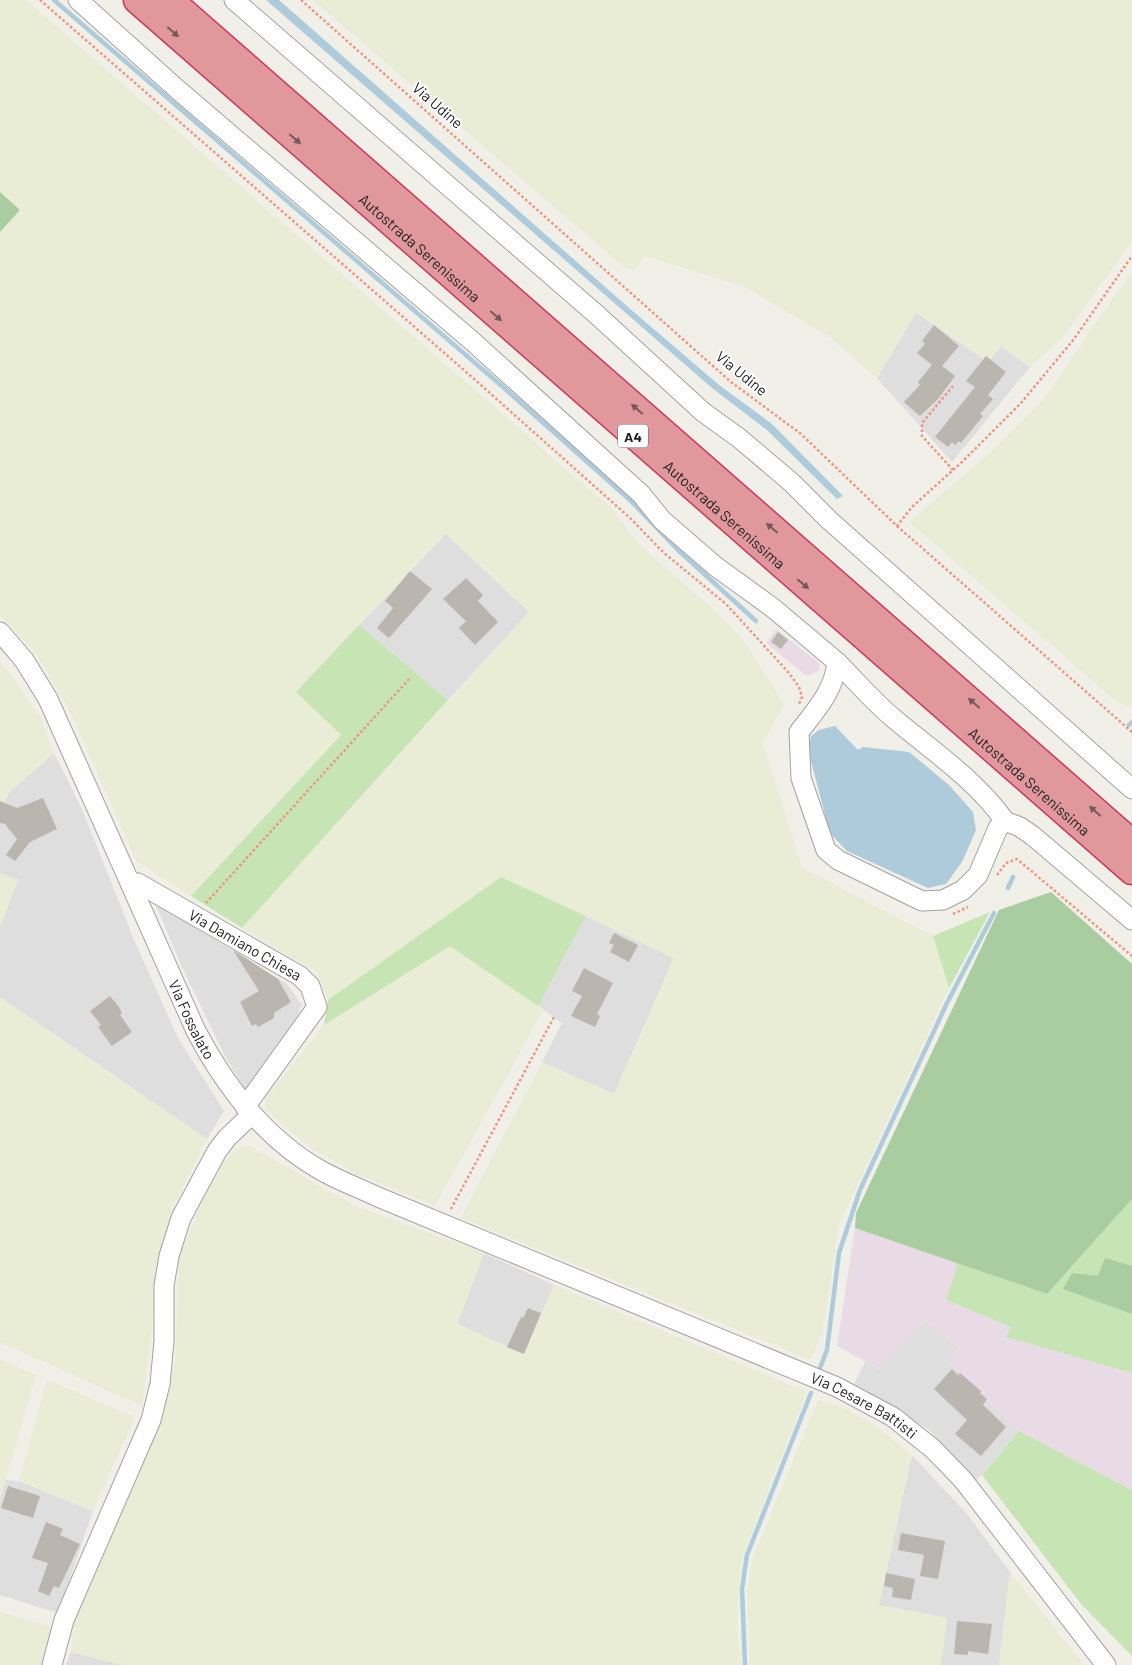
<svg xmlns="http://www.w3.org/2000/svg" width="1132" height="1665" viewBox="0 0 1132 1665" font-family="Barlow,sans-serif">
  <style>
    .residential { fill: #dfdede }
    .industrial { fill: #e9dbe5 }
    .farmland { fill: #e9edd6 }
    .grass { fill: #c7e5b4 }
    .forest { fill: #a9cca1 }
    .water { fill: #adcbda }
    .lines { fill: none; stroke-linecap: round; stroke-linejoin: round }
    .stream { stroke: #adcbda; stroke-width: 4.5 }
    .building { fill: #bab5ae }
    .minor-casing { stroke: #a2a2a2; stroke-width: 21 }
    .highway-casing { stroke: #cc385b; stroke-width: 29 }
    .path { stroke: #ee947c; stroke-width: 2.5; stroke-dasharray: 2.5 2.5; stroke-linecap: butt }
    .minor { stroke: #fff; stroke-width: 19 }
    .highway { stroke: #e0989d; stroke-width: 26 }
    .oneway { fill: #775759 }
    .labels { text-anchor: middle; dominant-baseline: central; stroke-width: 4; stroke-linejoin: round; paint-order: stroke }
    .shield { fill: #fff; stroke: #646464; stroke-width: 1 }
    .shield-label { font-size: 14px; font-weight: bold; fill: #212121 }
    .street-label { font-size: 15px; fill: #212121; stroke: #fff }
  </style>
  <rect width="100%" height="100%" fill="#f0efe8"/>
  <g class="residential">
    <path d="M916,312L988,362L1001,346L1030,367L952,462L877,378Z"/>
    <path d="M445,533L529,612L448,700L359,625Z"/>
    <path d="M54,753L82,809L134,940L178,1038L224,1111L207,1139L0,997V927L18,880L0,873V815L8,793Z"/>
    <path d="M155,903L287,984L302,1005L296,1018L245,1089L224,1054L181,965Z"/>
    <path d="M586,916L674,958L614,1094L542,1062L562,1023L538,1006Z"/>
    <path d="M484,1253L554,1285L524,1354L457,1324Z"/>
    <path d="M925,1321L959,1347L948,1362L1019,1431L977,1480L929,1430L854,1384L865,1362L879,1369Z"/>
    <path d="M912,1455L967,1514L1010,1572L999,1665H941L946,1618L879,1605Z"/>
    <path d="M5,1480L19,1481L93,1511L58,1613L0,1595V1499Z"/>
    <path d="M71,1652L123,1665H66Z"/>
  </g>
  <g class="industrial">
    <path d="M776,629L820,664L819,671L807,676L766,643Z"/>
    <path d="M855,1228L958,1263L946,1300L1012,1327L1006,1337L1132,1373V1490L1019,1431L948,1362L959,1347L925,1321L879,1369L837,1346Z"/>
  </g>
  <g class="farmland">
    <path d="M0,0H26L612,509L638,543L723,618L741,637L784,704L763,743L802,868L933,936L949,988L839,1225L823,1330L811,1360L461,1218L542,1062L614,1094L674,958L501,877L328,1000L316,972L242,928L529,612L446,534L296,692L341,735L191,896L137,862L68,707L37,655L0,615V232L20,210L0,192Z"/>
    <path d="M313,0H1132V241L1063,337L1030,367L1001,346L988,362L916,313L877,378L830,337L743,286L645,256L634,270L625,268Z"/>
    <path d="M1132,271V708L1117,702L909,522L993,450L1043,400Z"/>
    <path d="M0,662L11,674L40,717L54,753L9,793L0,815Z"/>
    <path d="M0,873L18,880L0,927Z"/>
    <path d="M450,945L544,1009L435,1206L359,1175L313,1150L266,1110L265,1099L324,1025Z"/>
    <path d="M0,997L207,1139L174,1205L156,1296L142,1406L0,1342Z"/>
    <path d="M248,1145L355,1206L484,1253L457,1324L524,1354L554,1285L807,1392L746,1547L740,1574L737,1631L742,1665H123L71,1652L74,1621L155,1435L175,1360L179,1258L214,1173L234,1150Z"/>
    <path d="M0,1359L36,1375L0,1499Z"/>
    <path d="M47,1380L135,1417L93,1511L19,1481Z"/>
    <path d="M818,1400L843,1407L879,1428L912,1455L879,1605L947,1618L941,1665H750L747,1595L752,1560Z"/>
    <path d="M1010,1572L1084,1665H999Z"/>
    <path d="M0,1612L54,1627L43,1665H0Z"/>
  </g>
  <g class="grass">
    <path d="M359,625L448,700L242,928L191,896L341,735L296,692Z"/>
    <path d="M501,877L586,916L538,1006L450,946L324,1025L328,1000Z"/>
    <path d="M990,912L949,988L933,936Z"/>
    <path d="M1132,1199V1373L1006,1337L1011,1327L946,1300L958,1263L1047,1294Z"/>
    <path d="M1019,1431L1132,1490V1656L1081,1604L982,1475Z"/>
  </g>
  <g class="forest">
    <path d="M0,192L20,210L0,232Z"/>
    <path d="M1051,892L1132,964V1199L1047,1294L855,1228L856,1213L999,910Z"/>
    <path d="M1105,1258L1132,1266V1314L1063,1289L1072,1273L1098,1276Z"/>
  </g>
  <g class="water">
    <path d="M266,0H279L628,307L719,385L772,424L843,496L837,499L767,430L712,388Z"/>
    <path d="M835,726L858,750L863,747L909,752L949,785L973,812L976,830L962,862L946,884L928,888L847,851L830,833L808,750L811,736L819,730Z"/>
  </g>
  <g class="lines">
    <g class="stream">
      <path d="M54,0L503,387L630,500L679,551L756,621"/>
      <path d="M1129,725L1132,722"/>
      <path d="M1008,888L1013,877"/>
      <path d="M820,1368L827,1350L839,1253L860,1190L947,1003L994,913"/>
      <path d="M745,1665L742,1589L747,1555L811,1393"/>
    </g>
  </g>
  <g class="building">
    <path d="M934,325L959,346L942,366L955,376L938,399L920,416L904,402L920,385L918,382L932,365L917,353L925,344L922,341Z"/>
    <path d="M986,356L1006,372L988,395L993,399L980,414L983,416L961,443L959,441L955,445L952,442L948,447L935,437L975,387L966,381Z"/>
    <path d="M410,571L432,589L389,638L377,628L393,608L385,601Z"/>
    <path d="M466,578L483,595L478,601L498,622L475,645L459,628L466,621L443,599Z"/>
    <path d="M778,632L788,640L781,649L771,642Z"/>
    <path d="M43,798L57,829L30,842L15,861L6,855L17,839L5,824L0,823V801L17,808Z"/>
    <path d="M614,933L638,945L629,962L610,952L614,945L609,943Z"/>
    <path d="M233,950L278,979L291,1002L274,1013V1018L258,1027L256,1024L252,1026L240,1002L259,991Z"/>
    <path d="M584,968L613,983L597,1014L600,1016L595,1027L571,1016L582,996L572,991Z"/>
    <path d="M110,996L119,1007L122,1013L120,1015L132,1032L112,1046L98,1027L101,1025L90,1011Z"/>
    <path d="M528,1308L541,1313L524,1354L507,1347L521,1317L523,1318Z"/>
    <path d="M952,1369L958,1375L960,1373L981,1391L980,1393L987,1399L983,1405L1006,1427L981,1456L955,1434L967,1420L934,1389Z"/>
    <path d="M8,1486L40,1496L33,1518L1,1508Z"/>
    <path d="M46,1522L63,1529L60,1535L80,1544L59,1588L54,1586L49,1596L38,1591L48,1563L32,1558Z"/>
    <path d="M901,1533L945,1541L938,1579L920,1576L924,1555L898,1550Z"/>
    <path d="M886,1573L915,1579L911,1600L892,1597L893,1588L884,1586Z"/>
    <path d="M957,1621L992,1624L988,1654L968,1651V1655L954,1654Z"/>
  </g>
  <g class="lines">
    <g class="minor-casing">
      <g id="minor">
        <path d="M78,0L177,89L471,340L641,494L662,520L715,566L773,608L837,662C834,691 816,710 799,732L801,778L826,850L838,860L922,901L943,900L963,890L978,875L998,828L1005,821L1020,827L1033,836L1132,920"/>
        <path d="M234,0L596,314L703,412L739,438L791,482L829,520L1132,789"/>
        <path id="s1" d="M0,632L24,660L48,699L196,1031C226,1088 265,1139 322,1171C340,1181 359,1188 378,1197L837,1387L893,1417L933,1449L963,1480L1106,1665"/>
        <path d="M837,662C855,680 872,700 892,717C932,751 974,778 1005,821"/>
        <path id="s2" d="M131,885L138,883L300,976L310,986L317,1007L245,1107"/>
        <path d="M52,1665L64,1620L151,1420L160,1384L164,1341V1286L169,1256L181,1218L217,1151L227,1138L251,1115"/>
      </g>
    </g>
    <g class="highway-casing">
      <g id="highway">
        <path id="s3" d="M137,0L1132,871"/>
        <path d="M170,0L1132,843"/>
      </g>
    </g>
    <g class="path">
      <path d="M40,0L473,378L630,518L664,553L726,604L789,673L799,687L802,697L799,704"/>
      <path d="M301,0L731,382L801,434L897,526L912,507L963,461L1021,403L1074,339L1132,256"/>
      <path d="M953,470L922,436V423L953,386"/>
      <path d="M897,526L1132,732"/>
      <path d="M997,875L1006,863L1017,859L1132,956"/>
      <path d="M206,903L410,678"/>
      <path d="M953,914L968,907"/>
      <path d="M451,1209L554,1017"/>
    </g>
    <use href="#minor" class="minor"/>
    <use href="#highway" class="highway"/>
  </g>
  <defs><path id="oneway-solid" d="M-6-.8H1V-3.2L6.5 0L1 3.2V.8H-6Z" transform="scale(1.25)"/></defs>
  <g class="oneway">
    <use href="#oneway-solid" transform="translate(173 32) rotate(41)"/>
    <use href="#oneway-solid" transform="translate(295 139) rotate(41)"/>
    <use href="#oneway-solid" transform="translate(496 316) rotate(41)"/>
    <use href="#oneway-solid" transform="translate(637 409) rotate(-139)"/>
    <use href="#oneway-solid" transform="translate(772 528) rotate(-139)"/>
    <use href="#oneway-solid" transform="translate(803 584) rotate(40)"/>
    <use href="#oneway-solid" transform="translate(974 703) rotate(-139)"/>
    <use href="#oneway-solid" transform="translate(1095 811) rotate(-139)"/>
  </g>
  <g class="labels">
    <rect class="shield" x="618" y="424.5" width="30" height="23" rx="4"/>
    <g class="shield-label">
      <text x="633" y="436">A4</text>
    </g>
    <g class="street-label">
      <text transform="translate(438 105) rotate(41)">Via Udine</text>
      <text stroke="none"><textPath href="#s3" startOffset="376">Autostrada Serenissima</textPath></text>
      <text transform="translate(742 373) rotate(39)">Via Udine</text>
      <text stroke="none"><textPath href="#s3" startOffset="781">Autostrada Serenissima</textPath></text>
      <text stroke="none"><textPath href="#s3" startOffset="1186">Autostrada Serenissima</textPath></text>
      <text stroke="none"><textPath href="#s2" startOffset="131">Via Damiano Chiesa</textPath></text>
      <text stroke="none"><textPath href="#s1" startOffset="434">Via Fossalato</textPath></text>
      <text stroke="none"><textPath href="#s1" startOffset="1228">Via Cesare Battisti</textPath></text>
    </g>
  </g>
</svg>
